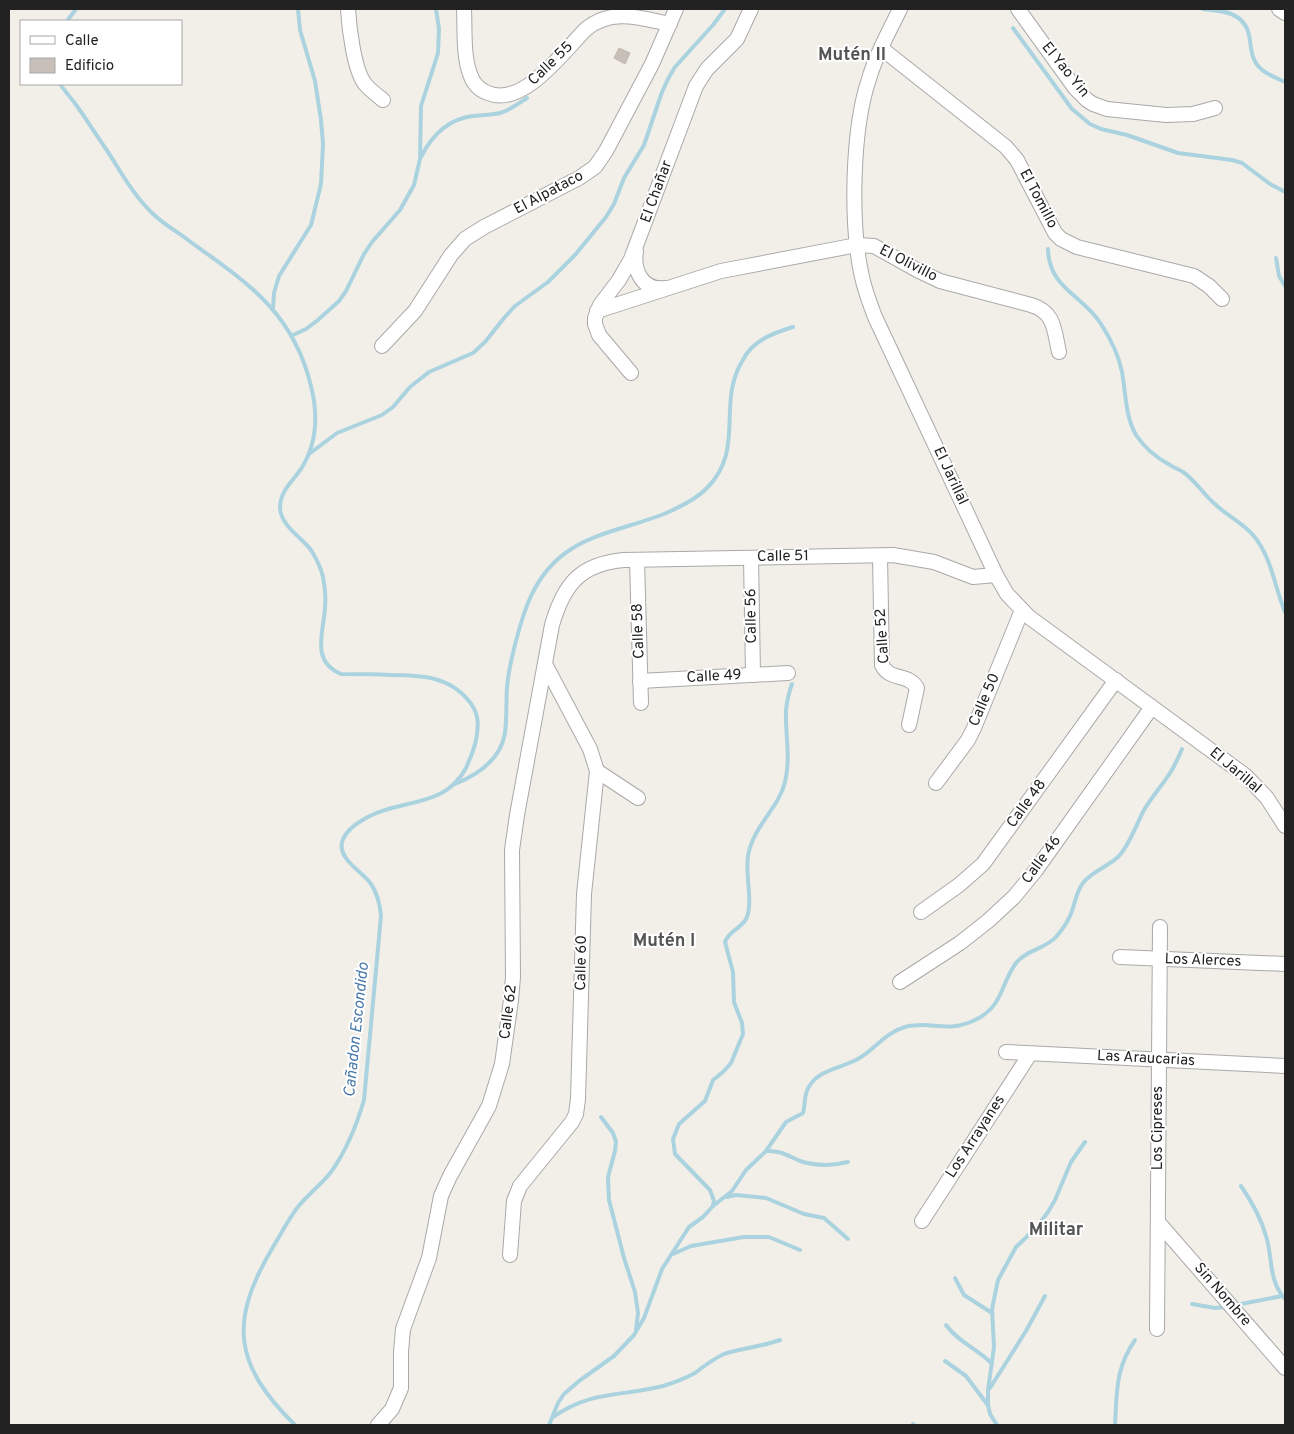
<svg xmlns="http://www.w3.org/2000/svg" width="1294" height="1434" viewBox="0 0 1294 1434" font-family="Overpass,sans-serif">
  <style>
    .lines { fill: none; stroke-linecap: round; stroke-linejoin: round }
    .stream { stroke: #aad3df; stroke-width: 4 }
    .building { fill: #c7bfb8; stroke: #c4b6ab }
    .minor-casing { stroke: #a9a9a9; stroke-width: 16 }
    .minor { stroke: #fff; stroke-width: 14 }
    .labels { text-anchor: middle; dominant-baseline: central; stroke-width: 4; stroke-linejoin: round; paint-order: stroke }
    .street-label { font-size: 15px; fill: #222; stroke: #fff }
    .water-label { font-size: 16px; font-style: italic; fill: #4a7aab; stroke: #fff }
    .quarter-label { font-size: 18px; font-weight: bold; fill: #555; stroke: #fff }
  </style>
  <rect width="100%" height="100%" fill="#f2efe9"/>
  <g class="lines">
    <g class="stream">
      <path d="M1203,9C1214,11 1227,10 1237,17C1256,30 1246,49 1256,63C1262,73 1275,77 1285,82"/>
      <path d="M67,21L76,9"/>
      <path d="M1013,28L1072,109L1090,124L1101,129L1127,135L1178,153L1232,160L1242,163L1270,184L1285,192"/>
      <path d="M60,84C64,90 69,96 74,102C85,117 95,133 106,149C120,170 133,195 152,213C162,223 176,231 188,240C246,282 293,311 311,386C318,414 317,444 301,469C292,482 280,491 280,508C281,526 301,537 311,550C316,558 321,568 323,577C325,587 326,598 325,607C324,632 310,661 341,674C357,674 373,674 390,675C420,675 449,676 469,701C479,713 479,725 476,740C474,750 470,759 466,768C443,811 397,797 361,821C354,825 347,831 343,839C335,858 362,871 371,884C378,894 380,905 381,916L364,1100C357,1124 346,1151 331,1172C321,1185 307,1195 297,1208C288,1220 281,1234 273,1247C229,1321 233,1364 295,1425"/>
      <path d="M421,157C432,135 448,119 473,116C482,115 491,115 500,113C510,110 518,104 527,98"/>
      <path d="M1048,249C1049,289 1083,295 1101,324C1110,338 1119,356 1122,372C1126,394 1125,415 1136,435C1144,447 1157,458 1170,465C1174,468 1179,469 1183,472C1196,481 1203,494 1215,504C1227,516 1242,522 1253,535C1272,557 1274,586 1285,612"/>
      <path d="M1276,258L1279,276L1285,286"/>
      <path d="M273,308L274,293L279,276L311,225L321,184L323,144L321,120L315,81L300,30L298,9"/>
      <path d="M291,336L306,329L318,320L339,301L346,291L364,254L372,242L400,210L414,185L420,159L421,106L438,53L439,29L436,9"/>
      <path d="M309,454L337,433L382,415L393,407L410,387L429,372L473,353L485,342L504,318L515,306L548,282L575,255L606,217L614,204L624,178L644,145L662,92L668,79L675,67L713,25L725,9"/>
      <path d="M455,784C477,775 501,759 505,733C507,718 506,702 507,687C509,664 521,617 531,596C559,536 609,535 664,514C678,508 695,500 706,489C745,451 718,407 740,365C743,361 745,355 748,352C759,338 777,332 793,327"/>
      <path d="M601,1117L613,1133L616,1142L615,1151L608,1177L609,1200L624,1258L635,1292L638,1313L636,1330"/>
      <path d="M766,1151C780,1150 788,1156 800,1161C816,1166 832,1166 848,1162"/>
      <path d="M1241,1186C1252,1202 1261,1218 1266,1236C1273,1258 1268,1280 1285,1299"/>
      <path d="M727,1197L736,1195L766,1198L804,1214L824,1218L848,1239"/>
      <path d="M713,1206L714,1201L710,1190L675,1154L673,1139L679,1124L705,1101L713,1080L723,1072L731,1063L743,1034L742,1023L734,1002L733,972L725,942C729,930 743,928 747,917C753,901 745,875 748,856C753,826 779,808 785,782C791,757 785,734 786,710C787,701 789,692 792,684"/>
      <path d="M673,1254L691,1246L744,1237H769L800,1250"/>
      <path d="M955,1278L964,1295L992,1313"/>
      <path d="M1192,1304L1215,1308L1226,1307"/>
      <path d="M1236,1305L1282,1296"/>
      <path d="M946,1325C959,1343 977,1348 992,1364"/>
      <path d="M945,1361L966,1376L987,1404"/>
      <path d="M990,1388L1026,1331L1045,1296"/>
      <path d="M553,1417C592,1390 620,1397 663,1386C673,1383 686,1378 695,1373C704,1366 713,1359 724,1354C742,1348 761,1347 780,1340"/>
      <path d="M913,1424L914,1425"/>
      <path d="M549,1425L558,1403L564,1394L579,1381L614,1356L634,1335L644,1318L662,1269L689,1227L703,1217L713,1206L732,1191L746,1170L766,1151L786,1122L803,1113C806,1103 803,1094 810,1085C820,1070 840,1068 856,1060C874,1051 884,1033 905,1027C931,1020 947,1034 975,1020C1003,1007 1000,985 1016,963C1026,950 1045,949 1056,937C1061,931 1066,925 1069,918C1075,907 1075,893 1083,883C1092,871 1108,867 1119,856C1130,844 1136,825 1144,810C1151,798 1160,788 1168,776C1174,768 1178,758 1182,749"/>
      <path d="M997,1425L990,1414L988,1405V1390L994,1347L992,1309L998,1280L1016,1247L1037,1227L1048,1212L1055,1200L1071,1162L1085,1142"/>
      <path d="M1115,1425C1117,1392 1115,1369 1135,1340"/>
    </g>
  </g>
  <path class="building" d="M619,48L630,53L625,64L614,58Z"/>
  <g class="lines">
    <g class="minor-casing">
      <g id="minor">
        <path d="M348,9C349,27 354,70 365,84C370,90 377,95 383,100"/>
        <path d="M464,9C465,28 463,56 470,74C473,83 479,90 488,93C523,108 564,51 586,29C612,8 640,18 670,24"/>
        <path d="M900,9C889,32 876,54 869,79C852,129 850,224 862,277C865,291 870,304 875,317L996,575L1007,594L1029,617L1246,776L1267,798L1285,826"/>
        <path d="M1018,9L1075,88L1087,100L1093,104L1107,109L1166,115L1193,114L1215,108"/>
        <path d="M1279,9L1285,13"/>
        <path d="M881,48L1006,147L1017,160L1055,233L1061,239L1077,247L1194,276L1209,286L1222,299"/>
        <path d="M636,251C633,270 642,291 665,288"/>
        <path d="M597,311L721,271L857,245L874,246L917,270L940,281L1031,305C1055,312 1054,330 1059,352"/>
        <path d="M382,346L415,311L451,255L465,239L484,227L579,178L595,167L606,151L652,64L676,9"/>
        <path d="M631,373L599,335L595,324V318L600,305L619,280L631,259L696,86L707,69L737,39L751,9"/>
        <path d="M880,556L882,665C889,681 909,673 917,688L909,725"/>
        <path d="M751,558L753,675"/>
        <path d="M637,560L641,703"/>
        <path d="M640,681L788,673"/>
        <path d="M597,771L638,798"/>
        <path d="M936,783L968,740L974,728L1022,610"/>
        <path d="M921,912L959,885L983,864L1116,680"/>
        <path d="M1120,957L1285,964"/>
        <path d="M900,982L960,943L988,921L1014,897L1036,870L1152,707"/>
        <path d="M1006,1052L1285,1066"/>
        <path d="M922,1221L1030,1054"/>
        <path d="M1158,1222L1285,1368"/>
        <path d="M510,1255L514,1201L520,1186L572,1122L576,1114L578,1099L584,894L597,771L590,749L545,664"/>
        <path d="M1157,1329L1160,927"/>
        <path d="M378,1425L392,1409L401,1388V1352L403,1329L429,1258L441,1196L450,1176L489,1106L502,1064L511,1000L513,977L512,850L517,815L552,625C564,584 580,564 624,560L893,555L934,562L973,577L996,575"/>
      </g>
    </g>
    <use href="#minor" class="minor"/>
  </g>
  <g class="labels">
    <g class="street-label">
      <text transform="translate(551 64) rotate(-44)">Calle 55</text>
      <text transform="translate(1065 70) rotate(51)">El Yao Yin</text>
      <text transform="translate(657 192) rotate(-70)">El Chañar</text>
      <text transform="translate(549 193) rotate(-28)">El Alpataco</text>
      <text transform="translate(1038 199) rotate(62)">El Tomillo</text>
      <text transform="translate(908 264) rotate(27)">El Olivillo</text>
      <text transform="translate(950 476) rotate(65)">El Jarillal</text>
      <text transform="translate(783 557) rotate(-1)">Calle 51</text>
      <text transform="translate(752 616) rotate(-91)">Calle 56</text>
      <text transform="translate(639 631) rotate(-92)">Calle 58</text>
      <text transform="translate(883 636) rotate(-94)">Calle 52</text>
      <text transform="translate(714 677) rotate(-3)">Calle 49</text>
      <text transform="translate(985 700) rotate(-67)">Calle 50</text>
      <text transform="translate(1235 771) rotate(40)">El Jarillal</text>
      <text transform="translate(1027 804) rotate(-54)">Calle 48</text>
      <text transform="translate(1042 860) rotate(-54)">Calle 46</text>
      <text transform="translate(1203 961) rotate(2)">Los Alerces</text>
      <text transform="translate(582 963) rotate(-89)">Calle 60</text>
      <text transform="translate(509 1012) rotate(-83)">Calle 62</text>
      <text transform="translate(1146 1059) rotate(3)">Las Araucarias</text>
      <text transform="translate(1158 1128) rotate(-90)">Los Cipreses</text>
      <text transform="translate(976 1137) rotate(-57)">Los Arrayanes</text>
      <text transform="translate(1222 1295) rotate(49)">Sin Nombre</text>
    </g>
    <g class="water-label">
      <text transform="translate(357 1030) rotate(-84)">Cañadon Escondido</text>
    </g>
    <g class="quarter-label">
      <text x="852" y="55">Mutén II</text>
      <text x="664" y="941">Mutén I</text>
      <text x="1056" y="1230">Militar</text>
    </g>
  </g>
  <rect width="1294" height="1434" fill="none" stroke="#222222" stroke-width="20"/>
  <rect x="20" y="20" width="162" height="65" fill="#ffffff" stroke="#a7a7a7"/>
  <rect x="30" y="36" width="25" height="8" fill="#ffffff" stroke="#a7a7a7"/>
  <text x="65" y="45" font-size="15" fill="#222222">Calle</text>
  <rect x="30" y="58" width="25" height="15" fill="#c7bfb8" stroke="#a7a7a7"/>
  <text x="65" y="70" font-size="15" fill="#222222">Edificio</text>
</svg>
